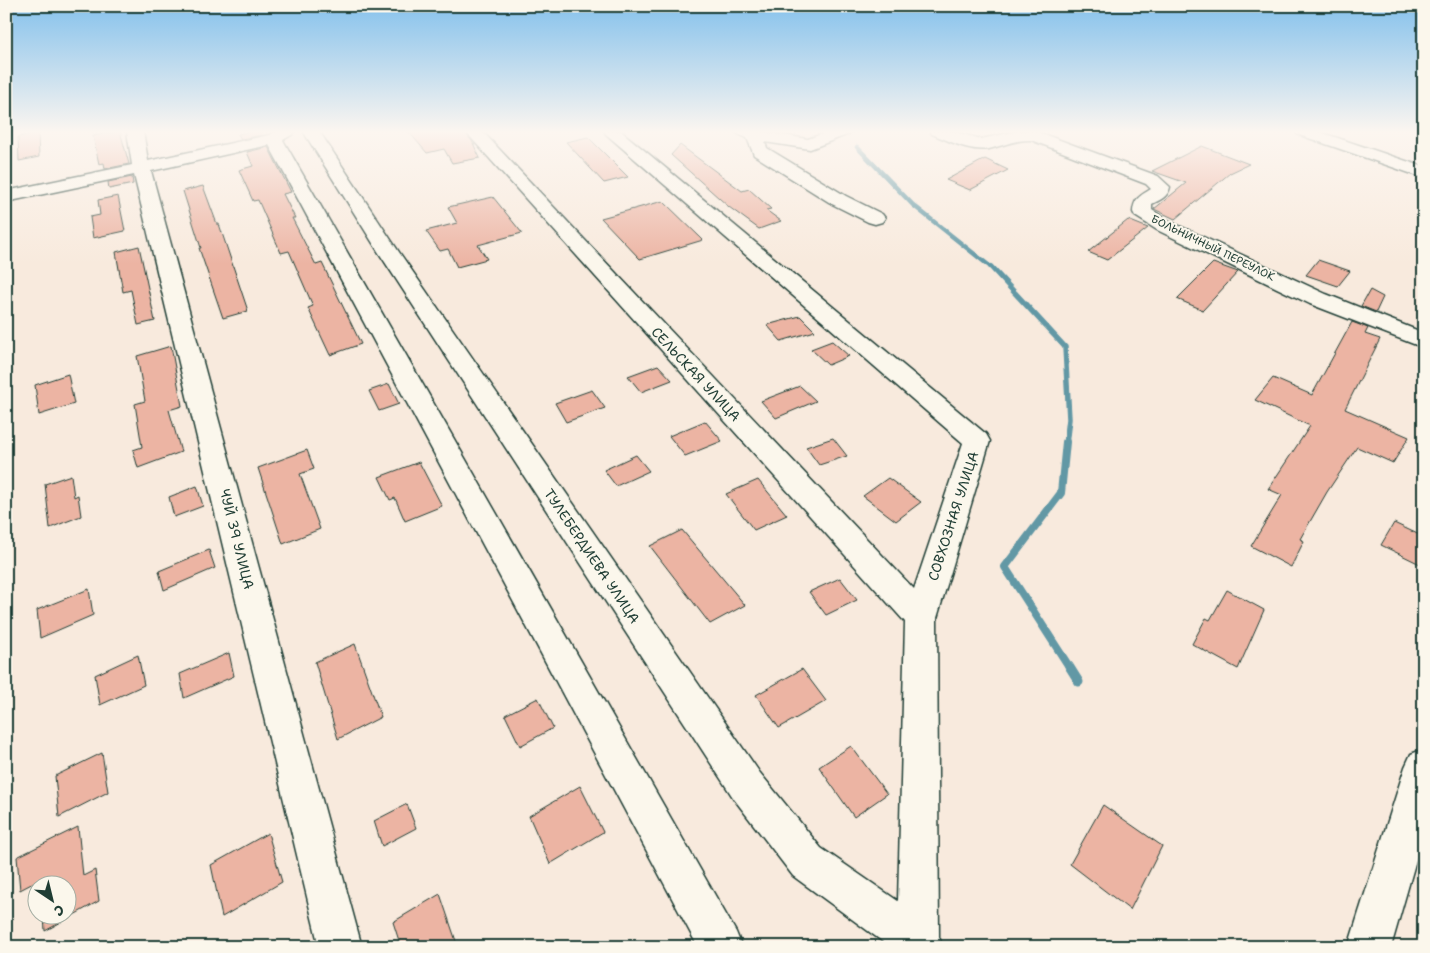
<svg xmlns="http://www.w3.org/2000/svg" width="1430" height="953" viewBox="0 0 1430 953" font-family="'Shantell Sans',sans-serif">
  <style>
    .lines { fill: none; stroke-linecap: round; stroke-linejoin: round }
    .stream-far3 { stroke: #6298a5; stroke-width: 4.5 }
    .stream-far2 { stroke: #6298a5; stroke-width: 5.5 }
    .stream-far1 { stroke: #6298a5; stroke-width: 8 }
    .stream { stroke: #6298a5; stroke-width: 9 }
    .building { fill: #ecb4a3; stroke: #1f3d34 }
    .minor-casing { stroke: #1f3d34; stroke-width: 3 }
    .major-casing { stroke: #1f3d34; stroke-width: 3 }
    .minor { fill: #fbf7ec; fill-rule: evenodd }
    .major { fill: #fbf7ec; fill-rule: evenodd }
    .labels { text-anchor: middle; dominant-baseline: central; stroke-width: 4; stroke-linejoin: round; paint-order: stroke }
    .far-street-label { font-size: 11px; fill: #1f3d34; stroke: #fbf7ec }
    .street-label { font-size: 14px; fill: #1f3d34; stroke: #fbf7ec }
  </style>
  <rect width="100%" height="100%" fill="#f8eadd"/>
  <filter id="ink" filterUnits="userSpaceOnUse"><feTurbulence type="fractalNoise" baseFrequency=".02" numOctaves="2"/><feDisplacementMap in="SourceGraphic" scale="10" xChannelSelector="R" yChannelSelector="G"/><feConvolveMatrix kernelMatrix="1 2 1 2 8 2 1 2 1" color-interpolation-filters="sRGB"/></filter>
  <g filter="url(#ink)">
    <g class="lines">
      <path class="stream-far3" d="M857,147L913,205L992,268"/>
      <path class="stream-far2" d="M991,267L1065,347L1069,419L1066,444"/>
      <path class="stream-far1" d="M1066,442L1061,493L1005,567L1070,668"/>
      <path class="stream" d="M1069,666L1079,682"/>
    </g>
    <g class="building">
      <path d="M120,131L129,164L105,169L104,163L99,164L93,136Z"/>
      <path d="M252,131H260L262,135L241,139L238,134Z"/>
      <path d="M408,131H463L472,141L480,158L452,163L444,149L427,153Z"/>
      <path d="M38,133L39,157L19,161L18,137Z"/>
      <path d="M588,137L628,177L604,183L566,142Z"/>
      <path d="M680,145L742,191L749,189L771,209L766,210L781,221L759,229L729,207L671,155Z"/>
      <path d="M1202,146L1249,164L1230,173L1175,219L1154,209L1186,183L1152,171Z"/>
      <path d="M268,147L291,192L283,194L295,218H292L316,265L322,263L361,344L330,355L308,308L313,306L289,251L281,253L258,200L253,201L239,170L253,166L247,152Z"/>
      <path d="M985,159L1008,170L970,190L946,180Z"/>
      <path d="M132,177L133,184L109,189L108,182Z"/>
      <path d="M203,186L217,224H219L248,311L223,318L199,248H201L183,191Z"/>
      <path d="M118,196L125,231L93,238L90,217L100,215L98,200Z"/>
      <path d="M493,197L522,233L478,245L487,259L457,267L448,249L440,251L426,231L457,223L448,207Z"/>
      <path d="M663,201L703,240L640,259L601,218Z"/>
      <path d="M1128,220L1148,228L1107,260L1088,252Z"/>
      <path d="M139,246L155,321L138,325L131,290L123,292L116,252Z"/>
      <path d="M1318,260L1350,271L1338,286L1306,275Z"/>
      <path d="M1213,263L1238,272L1203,310L1177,299Z"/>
      <path d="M1370,290L1383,297L1376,312L1361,306Z"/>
      <path d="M800,316L815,331L781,341L767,325Z"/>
      <path d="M1352,322L1368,328L1365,334L1380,339L1345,409L1409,437L1393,463L1357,447L1327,492L1300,539L1304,541L1291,567L1251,546L1282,495L1268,489L1310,426L1255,400L1273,378L1312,395Z"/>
      <path d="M832,341L849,356L828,365L811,349Z"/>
      <path d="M171,346L182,406L169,410L181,452L138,468L133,450L142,447L135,404L145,401L137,356Z"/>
      <path d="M658,365L672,380L641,392L628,376Z"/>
      <path d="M68,374L74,404L39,415L35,385Z"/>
      <path d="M389,384L399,404L379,411L369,391Z"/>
      <path d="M800,386L816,401L776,418L761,401Z"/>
      <path d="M592,390L605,408L566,422L555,403Z"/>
      <path d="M705,421L722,441L685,456L669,436Z"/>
      <path d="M833,438L847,456L819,465L806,447Z"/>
      <path d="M307,450L314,469L300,474L320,529L283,544L258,468Z"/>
      <path d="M636,455L649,471L616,486L604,470Z"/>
      <path d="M419,462L442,506L405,521L395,498L390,500L379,477Z"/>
      <path d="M71,475L74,497L78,495L81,516L50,528L45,484Z"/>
      <path d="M888,478L921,502L896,521L863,496Z"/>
      <path d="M758,480L787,515L754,530L726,494Z"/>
      <path d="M197,486L203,506L174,517L169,497Z"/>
      <path d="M1394,523L1424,537V566L1381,545Z"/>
      <path d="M682,530L745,605L710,624L650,546Z"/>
      <path d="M209,550L215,568L164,590L159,571Z"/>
      <path d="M840,578L857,600L826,615L809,592Z"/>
      <path d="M89,589L93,615L40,638L37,610Z"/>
      <path d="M1227,590L1264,610L1238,669L1192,644L1206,618L1210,620Z"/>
      <path d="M355,644L381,717L338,739L315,662Z"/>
      <path d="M229,653L234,676L184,698L180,674Z"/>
      <path d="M138,655L144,685L100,705L95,675Z"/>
      <path d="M802,669L826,701L779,728L756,695Z"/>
      <path d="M538,698L553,728L520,746L505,715Z"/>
      <path d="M851,746L887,794L854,817L819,767Z"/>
      <path d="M102,753L108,792L59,817L55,776Z"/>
      <path d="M580,786L603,832L550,864L529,816Z"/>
      <path d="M407,804L416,828L382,846L374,821Z"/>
      <path d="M1103,805L1162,846L1130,910L1070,864Z"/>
      <path d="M78,827L83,876L95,870L99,901L45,931L44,916H68V886H41V879L20,890L17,857Z"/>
      <path d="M268,833L282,882L222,917L211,865Z"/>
      <path d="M440,894L458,947H401L393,922Z"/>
    </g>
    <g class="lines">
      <g class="minor-casing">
        <g id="minor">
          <path d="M127,131H143L148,161L269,135L276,131H295L293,134L283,140L736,932L742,947H698L269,145L151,171L362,947H319L134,175L6,202V191L132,165Z"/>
          <path d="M303,131H319L399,252L760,773L821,848L898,901L905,622L465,131H482L914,589L963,443L606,134L604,131H621L986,434L990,441L937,618L939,937L943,947H890L793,876L734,799L379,253Z"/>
          <path d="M736,131H757L808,139L830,131H851L849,134L810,149L765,142L767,148L846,196L882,214L885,218L882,222L875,224L868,222L832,204L754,155L747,138L738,134Z"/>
          <path d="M930,131H951L981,139L1018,131H1035L1158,176L1170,187C1168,197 1160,200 1152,204V210L1171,222L1326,294L1424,333V348L1310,304L1157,230L1135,216L1133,212C1134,198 1140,196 1151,189L1146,184L1031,140C1016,139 1003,146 989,149C969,152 950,141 932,134Z"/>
          <path d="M1424,749V832L1391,947H1348L1405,767L1411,754Z"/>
        </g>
      </g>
      <g class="major-casing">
        <path id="major" d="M1295,131H1317L1424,167V178L1297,134Z"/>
      </g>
      <use href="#minor" class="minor"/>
      <use href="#major" class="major"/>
    </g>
  </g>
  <linearGradient id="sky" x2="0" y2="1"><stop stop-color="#84c1ec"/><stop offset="0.5" stop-color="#fcf6f0"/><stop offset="1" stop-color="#fcf6f0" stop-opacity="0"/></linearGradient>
  <rect width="1430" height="264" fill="url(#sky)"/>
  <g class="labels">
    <g class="far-street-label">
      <text transform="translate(1213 248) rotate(26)">БОЛЬНИЧНЫЙ ПЕРЕУЛОК</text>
    </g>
    <g class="street-label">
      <text transform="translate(696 374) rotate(47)">СЕЛЬСКАЯ УЛИЦА</text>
      <text transform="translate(953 516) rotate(-72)">СОВХОЗНАЯ УЛИЦА</text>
      <text transform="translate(237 539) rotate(76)">ЧУЙ 39 УЛИЦА</text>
      <text transform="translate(592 556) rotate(56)">ТУЛЕБЕРДИЕВА УЛИЦА</text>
    </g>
  </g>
  <rect width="1430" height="953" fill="none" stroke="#fbf7ec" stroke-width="25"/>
  <rect x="12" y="12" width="1405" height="928" fill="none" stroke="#1f3d34" stroke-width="2" filter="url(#ink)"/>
  <g transform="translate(52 900) rotate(145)"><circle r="24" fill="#fbf7ec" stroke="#a3ada2"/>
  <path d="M0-4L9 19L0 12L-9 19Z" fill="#1f3d34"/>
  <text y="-8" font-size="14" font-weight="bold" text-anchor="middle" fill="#1f3d34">С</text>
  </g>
</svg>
